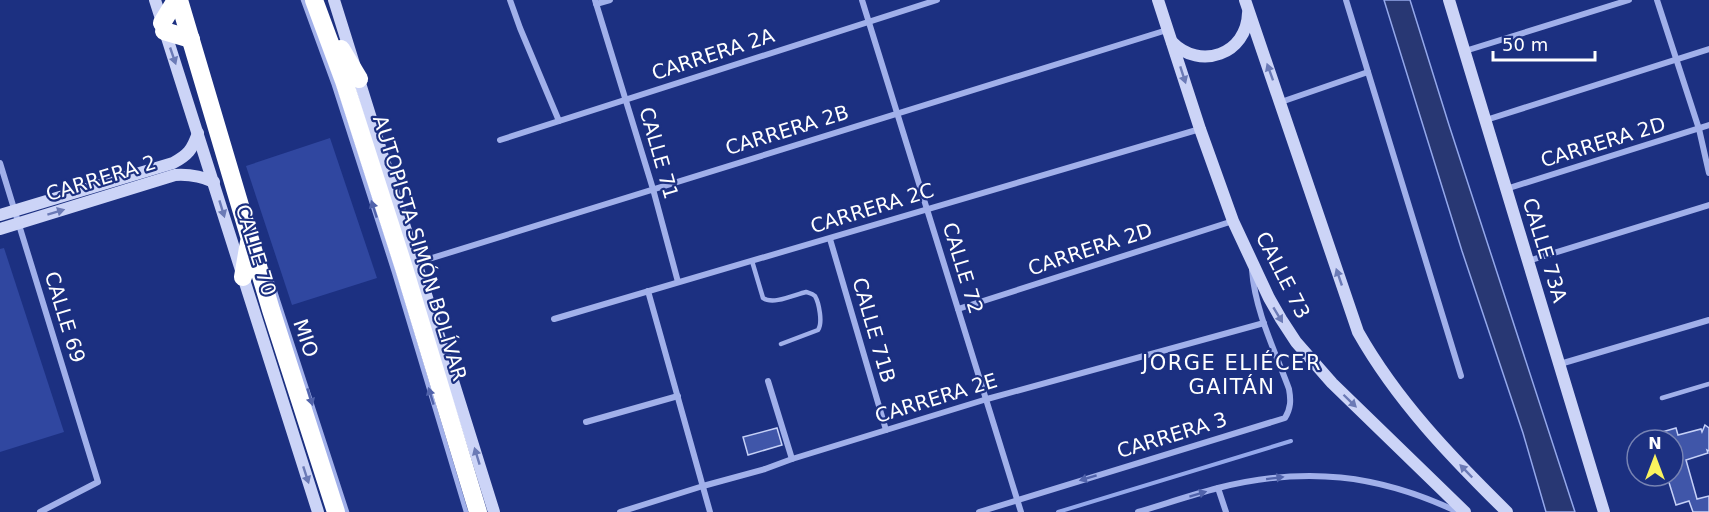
<svg xmlns="http://www.w3.org/2000/svg" width="1709" height="512" viewBox="0 0 1709 512" font-family="'DejaVu Sans',sans-serif">
  <style>
    .green { fill: #3047a0 }
    .water { fill: #283773; stroke: #94a8eb; stroke-width: 1.5 }
    .lines { fill: none; stroke-linecap: round; stroke-linejoin: round }
    .stream { stroke: #94a8eb; stroke-width: 4 }
    .building { fill: #4056a9; stroke: #c5d0f7; stroke-width: 1.5 }
    .lane { stroke: #a1b0ea; stroke-width: 4.5 }
    .street { stroke: #a1b0ea; stroke-width: 6 }
    .secondary { stroke: #ccd4f7; stroke-width: 12 }
    .highway { stroke: #fff; stroke-width: 18 }
    .oneway { fill: #6b7ab6 }
    .oneway2 { fill: #5163ab }
    .labels { text-anchor: middle; dominant-baseline: central; stroke-width: 4.5; stroke-linejoin: round; paint-order: stroke }
    .street-label { font-size: 20px; fill: #fff; stroke: #1c3081 }
    .neighbourhood-label { font-size: 21px; letter-spacing: 1.5px; fill: #fff; stroke: #1c3081 }
  </style>
  <rect width="100%" height="100%" fill="#1c3081"/>
  <g class="green">
    <path d="M330,138L377,278L292,305L246,166Z"/>
    <path d="M4,248L64,432L0,452V249Z"/>
  </g>
  <path class="water" d="M1384,0H1410L1449,125L1575,512H1546L1523,433L1462,251Z"/>
  <g class="lines">
    <path class="stream" d="M1058,512L1291,441"/>
  </g>
  <g class="building">
    <path d="M1705,425L1709,428V451L1707,450L1708,453L1686,460L1697,499L1709,496V512H1693L1689,501L1676,505L1667,476H1673V440H1657L1655,434L1676,428L1678,435L1701,429L1702,432Z"/>
    <path d="M777,428L782,445L748,455L743,437Z"/>
  </g>
  <g class="lines">
    <g class="lane">
      <path d="M303,0L334,85L394,272L466,512"/>
      <path d="M752,261L763,298C773,305 794,295 806,292C809,293 812,293 815,296C819,303 823,323 818,330L781,344"/>
      <path d="M268,270L347,512"/>
      <path d="M1662,398L1709,384"/>
    </g>
    <g class="street">
      <path d="M510,0L520,28L559,121"/>
      <path d="M595,0L653,189L678,282"/>
      <path d="M862,0L1021,512"/>
      <path d="M1346,0L1461,376"/>
      <path d="M1657,0L1699,129L1709,173"/>
      <path d="M596,4L610,0"/>
      <path d="M1465,51L1629,0"/>
      <path d="M1281,102L1368,72"/>
      <path d="M1486,120L1709,49"/>
      <path d="M500,140L937,0"/>
      <path d="M0,163L98,482L40,512"/>
      <path d="M1506,189L1709,125"/>
      <path d="M830,239L886,430"/>
      <path d="M1528,261L1709,205"/>
      <path d="M416,263L1167,30"/>
      <path d="M648,291L710,512"/>
      <path d="M958,309L1233,221"/>
      <path d="M554,319L1200,129"/>
      <path d="M1560,364L1709,320"/>
      <path d="M768,381L792,459"/>
      <path d="M586,422L678,396"/>
      <path d="M1218,488L1226,512"/>
      <path d="M620,512L703,486L765,469L792,459L987,399L1264,323"/>
      <path d="M979,512L1285,418C1291,408 1291,400 1289,389C1275,351 1255,311 1252,270"/>
      <path d="M1138,512C1165,504 1191,495 1218,488C1305,466 1378,474 1458,512"/>
    </g>
    <g class="secondary">
      <path d="M155,0L318,512"/>
      <path d="M334,0L494,512"/>
      <path d="M1158,0L1200,129L1233,221L1269,298L1281,319L1296,342L1332,383L1465,512"/>
      <path d="M1245,0L1358,332C1397,401 1451,457 1507,512"/>
      <path d="M1449,0L1604,512"/>
      <path d="M1172,42C1200,71 1247,54 1248,13"/>
      <path d="M0,215L173,163C188,155 192,150 198,133"/>
      <path d="M0,229L175,175C190,174 201,176 214,182"/>
    </g>
    <g class="highway">
      <path d="M179,0L271,310L336,512"/>
      <path d="M314,0L344,81L404,268L478,512"/>
      <path d="M162,23L176,0"/>
      <path d="M164,31L191,39"/>
      <path d="M341,49L359,79"/>
      <path d="M243,277L249,242"/>
    </g>
  </g>
  <defs><path id="oneway-solid" d="M-6-.8H1V-3.2L6.5 0L1 3.2V.8H-6Z" transform="scale(1.5)"/></defs>
  <g class="oneway">
    <use href="#oneway-solid" transform="translate(173 56) rotate(71)"/>
    <use href="#oneway-solid" transform="translate(1270 72) rotate(-110)"/>
    <use href="#oneway-solid" transform="translate(1183 75) rotate(72)"/>
    <use href="#oneway-solid" transform="translate(222 209) rotate(73)"/>
    <use href="#oneway-solid" transform="translate(56 212) rotate(-17)"/>
    <use href="#oneway-solid" transform="translate(1339 277) rotate(-109)"/>
    <use href="#oneway-solid" transform="translate(1278 315) rotate(59)"/>
    <use href="#oneway-solid" transform="translate(1350 401) rotate(44)"/>
    <use href="#oneway-solid" transform="translate(477 456) rotate(-107)"/>
    <use href="#oneway-solid" transform="translate(1466 471) rotate(-134)"/>
    <use href="#oneway-solid" transform="translate(306 475) rotate(72)"/>
  </g>
  <g class="oneway2">
    <use href="#oneway-solid" transform="translate(374 209) rotate(-108)"/>
    <use href="#oneway-solid" transform="translate(431 396) rotate(-107)"/>
    <use href="#oneway-solid" transform="translate(310 397) rotate(73)"/>
    <use href="#oneway-solid" transform="translate(1088 478) rotate(163)"/>
    <use href="#oneway-solid" transform="translate(1275 478) rotate(-7)"/>
    <use href="#oneway-solid" transform="translate(1198 494) rotate(-17)"/>
  </g>
  <g class="labels">
    <g class="street-label">
      <text transform="translate(713 54) rotate(-18)">CARRERA 2A</text>
      <text transform="translate(787 130) rotate(-17)">CARRERA 2B</text>
      <text transform="translate(1603 142) rotate(-17)">CARRERA 2D</text>
      <text transform="translate(659 153) rotate(74)">CALLE 71</text>
      <text transform="translate(101 178) rotate(-17)">CARRERA 2</text>
      <text transform="translate(872 208) rotate(-17)">CARRERA 2C</text>
      <text transform="translate(420 248) rotate(73)">AUTOPISTA SIMÓN BOLÍVAR</text>
      <text transform="translate(1090 249) rotate(-18)">CARRERA 2D</text>
      <text transform="translate(256 250) rotate(73)">CALLE 70</text>
      <text transform="translate(1545 250) rotate(73)">CALLE 73A</text>
      <text transform="translate(963 268) rotate(73)">CALLE 72</text>
      <text transform="translate(1283 275) rotate(63)">CALLE 73</text>
      <text transform="translate(65 317) rotate(73)">CALLE 69</text>
      <text transform="translate(874 330) rotate(74)">CALLE 71B</text>
      <text transform="translate(306 338) rotate(71)">MIO</text>
      <text transform="translate(936 398) rotate(-17)">CARRERA 2E</text>
      <text transform="translate(1172 435) rotate(-17)">CARRERA 3</text>
    </g>
    <g class="neighbourhood-label">
      <text x="1232" y="363">JORGE ELIÉCER<tspan x="1232" dy="24">GAITÁN</tspan></text>
    </g>
  </g>
  <g transform="translate(1655 458)"><circle r="28" fill="#1c3081" stroke="#7783b3" stroke-width="1.5"/>
  <path d="M0-4.5L10 22L0 15L-10 22Z" fill="#faf25e"/>
  <text y="-9" font-size="16" font-weight="bold" text-anchor="middle" fill="#ffffff">N</text>
  </g>
  <path d="M1493 51v9h102v-9" fill="none" stroke="#ffffff" stroke-width="3"/>
  <text x="1502" y="51" font-size="18" fill="#ffffff" stroke="#1c3081" stroke-width="4.5" paint-order="stroke">50 m</text>
</svg>
